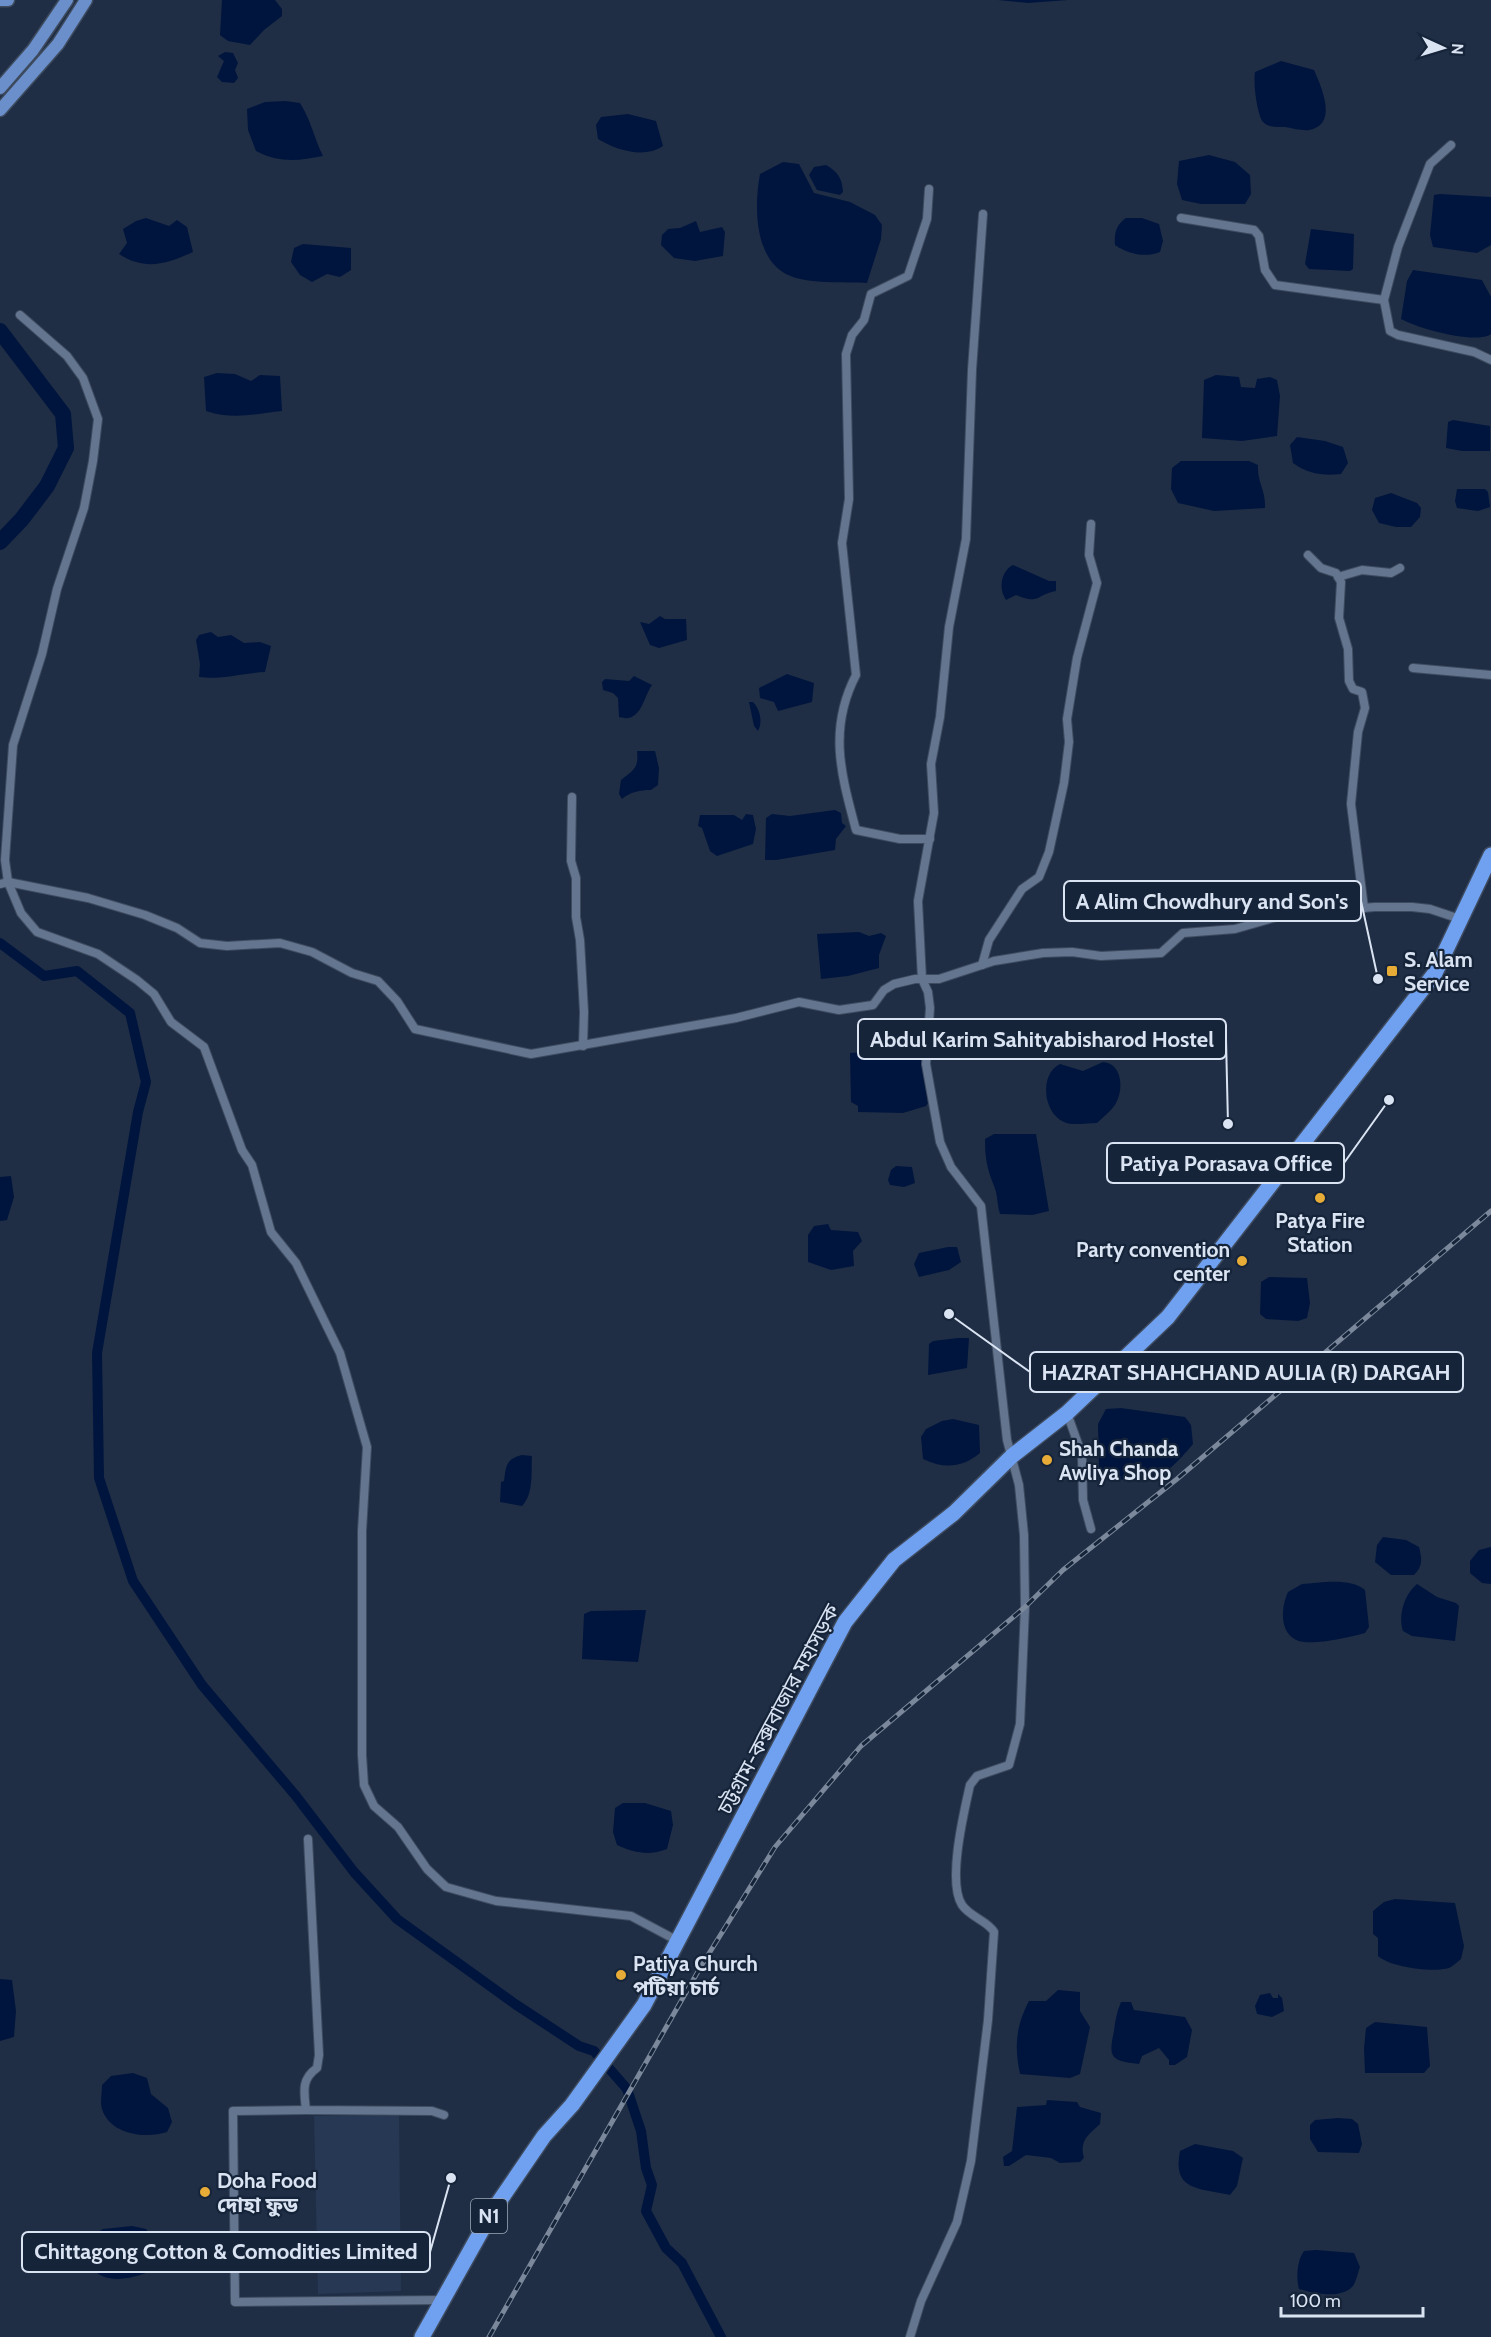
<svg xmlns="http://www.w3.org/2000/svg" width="1491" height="2337" viewBox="0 0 1491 2337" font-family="Cabin,'Noto Sans Bengali',sans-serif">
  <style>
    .built { fill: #273854 }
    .water { fill: #00153e }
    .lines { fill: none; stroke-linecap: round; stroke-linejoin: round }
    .canal { stroke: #00153e; stroke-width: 10 }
    .river { stroke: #00153e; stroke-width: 16 }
    .street-casing { stroke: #3e4b5f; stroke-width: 10 }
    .primary-casing { stroke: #3e4b5f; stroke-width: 15 }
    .highway-casing { stroke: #3e4b5f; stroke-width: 18 }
    .street { stroke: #647590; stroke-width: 8 }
    .primary { stroke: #6b8fca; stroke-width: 12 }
    .highway { stroke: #70a1f0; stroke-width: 15 }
    .rail-casing { stroke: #7b889b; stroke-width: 5 }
    .rail { stroke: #16243a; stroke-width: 3; stroke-dasharray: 9; stroke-linecap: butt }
    .poi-dot { fill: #e7ac37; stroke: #16243a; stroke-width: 2 }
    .labels { text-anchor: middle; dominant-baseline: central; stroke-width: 4.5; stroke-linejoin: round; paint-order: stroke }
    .shield { fill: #16243a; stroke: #9eaabb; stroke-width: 1.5 }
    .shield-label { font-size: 20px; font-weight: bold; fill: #d9e3f2 }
    .poi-label { font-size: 21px; font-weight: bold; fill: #d9e3f2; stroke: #16243a; text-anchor: start }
    .street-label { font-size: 21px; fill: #d9e3f2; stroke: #16243a }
    .leader { fill: none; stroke: #d9e3f2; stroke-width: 2 }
    .callout-dot { fill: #d9e3f2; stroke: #16243a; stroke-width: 2 }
    .callout { fill: #16243a; stroke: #d9e3f2; stroke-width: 2 }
    .callout-label { font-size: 22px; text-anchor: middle; font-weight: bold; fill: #d9e3f2 }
  </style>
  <rect width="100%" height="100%" fill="#1f2e45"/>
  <path class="built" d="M399,2115L401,2291L318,2294L314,2116Z"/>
  <g class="water">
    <path d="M222,0H275L282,9V16L264,30L250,45L228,41L220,35Z"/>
    <path d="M998,0H1068L1028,3Z"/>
    <path d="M225,52L233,53L238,63L235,70L238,78L234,83L222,82L217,77L224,61L218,56Z"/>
    <path d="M1281,61L1314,70C1321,86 1339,125 1309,130C1302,131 1292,128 1285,127C1278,127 1269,128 1263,122C1257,114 1253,82 1255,72Z"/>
    <path d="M285,101L300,103C311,120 314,138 323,156C298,161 279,163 256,151L248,130L247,109L265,102Z"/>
    <path d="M628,114L656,121L663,146C644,159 616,150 598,139L596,125L601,117Z"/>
    <path d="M1209,155L1235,162L1250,175L1251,194L1245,204H1201L1182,200L1177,184L1179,161Z"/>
    <path d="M783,162L799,164L814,193L850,202L875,215L882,225L881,239L867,283C846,282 807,284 788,275C754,259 754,206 760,174Z"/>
    <path d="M826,165C838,172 842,178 843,192L840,195L817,190L809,175L814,167Z"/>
    <path d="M1440,194L1491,197V245L1477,253L1433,247L1430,235L1434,195Z"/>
    <path d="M146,218L169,226L177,220L187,227L193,252C167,264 145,271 119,254L127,243L123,229L136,221Z"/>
    <path d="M1126,218H1142L1159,224L1163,241L1160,252C1145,258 1128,254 1115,245C1114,233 1116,225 1126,218Z"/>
    <path d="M696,221L700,232L722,227L725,232L723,256L695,261L674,258L661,245L662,235L668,229L680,228Z"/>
    <path d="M1311,229L1354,234L1353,269L1350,271L1309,269L1305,264Z"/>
    <path d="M303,244L351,248V270L340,277L327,274L312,282L300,275L291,262L294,248Z"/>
    <path d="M1413,270L1482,280L1491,297V334C1476,345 1417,328 1401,319L1407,281Z"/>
    <path d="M217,373L235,374L251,381L260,375L280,376L282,411C255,414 232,420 206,411L204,377Z"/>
    <path d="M1216,375L1239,377L1241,387L1255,388L1257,379L1270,377L1277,380L1280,396L1277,436L1242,441L1202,438L1204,380Z"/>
    <path d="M1453,420L1490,426V451H1462L1446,448L1448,422Z"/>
    <path d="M1297,437L1325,441L1343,447L1348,463L1341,474C1323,476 1308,474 1293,463L1290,445Z"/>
    <path d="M1181,461H1249L1258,465C1257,483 1266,490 1265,508L1214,511L1178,503L1171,489L1172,468Z"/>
    <path d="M1457,489H1485L1488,492L1490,507L1478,511L1457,508L1455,501Z"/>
    <path d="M1391,493L1417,503L1421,508L1420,517L1411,527H1396L1379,523L1372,510L1375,498Z"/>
    <path d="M1013,565L1049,581H1056V591C1035,595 1040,605 1016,595L1006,600C998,589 1001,571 1013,565Z"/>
    <path d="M660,616L665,619H686L687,640L659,648L650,645L640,622L649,624Z"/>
    <path d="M211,632L218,637L231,635L244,643L260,642L271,646L265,672C242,673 222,680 199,677L200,664L196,640L199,635Z"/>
    <path d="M787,674L814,683L812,702L778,711L774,702L760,698L759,688Z"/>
    <path d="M634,676L652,685C643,698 641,724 619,717L618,698L613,693L603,690L602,682L605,679L629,681Z"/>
    <path d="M749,702H753C760,709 763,722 758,731L754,726Z"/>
    <path d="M637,751H655L659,768L658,785L651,790C640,790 630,792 622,799L619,794L621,780C633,770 639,769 637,751Z"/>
    <path d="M835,810L841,813L842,823L846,826L836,839L835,850L776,860H765L766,818L772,814L790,816Z"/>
    <path d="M746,814L753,815L756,829L753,844L717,856L710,851L702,828L698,826L700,815H734L742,820Z"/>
    <path d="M859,932L869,936L881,933L886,936L879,955V968L848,976L821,979L817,934Z"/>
    <path d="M869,1047C883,1052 906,1054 921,1052L928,1103L926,1106L903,1113L858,1112V1106L851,1102L850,1053L864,1052Z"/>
    <path d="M1103,1062C1121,1063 1124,1087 1117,1101C1114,1109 1103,1117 1097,1123C1087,1123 1072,1126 1064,1122C1043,1113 1039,1074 1060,1064L1083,1071Z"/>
    <path d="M994,1134H1036L1049,1211L1032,1215L1000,1214C997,1205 998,1195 994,1186C987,1168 985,1159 985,1139Z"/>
    <path d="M896,1166L912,1167L915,1183L904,1187L890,1185L888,1180L891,1170Z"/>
    <path d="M11,1176L14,1197L7,1220L0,1221V1177Z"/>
    <path d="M828,1224L831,1230L858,1232L862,1241L853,1251L854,1266L831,1270L808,1262V1235L814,1226Z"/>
    <path d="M948,1247H957L961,1262L949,1270L919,1277L914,1264L919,1253Z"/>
    <path d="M1269,1277L1307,1278L1310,1303L1307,1318L1298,1321L1266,1319L1260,1314L1261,1282Z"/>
    <path d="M958,1338H969L967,1368L928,1375L929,1344L933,1341Z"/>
    <path d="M1121,1408L1185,1417L1191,1425L1193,1444C1161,1482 1157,1478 1110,1480L1099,1471L1098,1424L1106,1409Z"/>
    <path d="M953,1419L979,1425L980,1453C962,1468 944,1469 923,1459L921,1437L926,1429L942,1421Z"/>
    <path d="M522,1455L532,1456C531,1472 534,1494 522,1506L500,1502L501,1482L504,1481C506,1466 506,1459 522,1455Z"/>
    <path d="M1383,1537L1406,1540L1419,1547C1422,1559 1423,1566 1414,1575H1391L1375,1562L1377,1545Z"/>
    <path d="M1491,1547V1584L1482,1583L1470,1573V1561L1479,1550Z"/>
    <path d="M1302,1584C1320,1583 1350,1577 1365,1590L1369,1627L1365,1633C1350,1637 1320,1644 1304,1642C1279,1639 1280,1609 1288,1592Z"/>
    <path d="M1417,1584L1437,1597L1456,1603L1459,1606L1455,1641L1412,1636L1403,1631C1398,1615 1404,1595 1417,1584Z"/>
    <path d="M646,1610L638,1662L582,1659L584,1614L591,1611Z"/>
    <path d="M623,1803H645L671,1811L673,1825L667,1849C649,1856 634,1853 617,1845L613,1832L615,1808Z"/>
    <path d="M1395,1899L1455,1903L1464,1946L1461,1959C1457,1962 1453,1966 1449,1968C1432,1973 1390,1967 1378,1956V1938L1373,1934V1911L1384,1902Z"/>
    <path d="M0,1979L12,1980L16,2011L14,2037L0,2041Z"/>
    <path d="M1058,1990L1080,1992V2011L1090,2027L1080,2074L1070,2078L1020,2074C1014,2046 1016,2026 1029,2001H1046Z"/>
    <path d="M1270,1993L1273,1998H1278V1994L1282,1998L1284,2011L1272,2017L1257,2014L1255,2006L1260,1995Z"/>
    <path d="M1121,2002H1131L1134,2010L1185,2017L1192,2030L1187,2057L1175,2065H1169V2060L1159,2048L1142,2056L1139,2064C1111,2061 1108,2058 1114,2031C1115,2021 1117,2011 1121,2002Z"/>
    <path d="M1375,2022L1427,2027L1430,2066L1424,2073H1365L1364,2049L1366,2028Z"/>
    <path d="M133,2073L147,2078L151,2094L168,2108L172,2122L167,2132C146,2139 110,2135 102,2109C100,2103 102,2092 102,2085L111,2076Z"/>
    <path d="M1047,2100L1077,2102L1080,2107L1101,2113L1100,2124C1088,2135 1079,2141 1084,2158L1080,2162L1060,2163L1051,2158L1026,2155L1009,2166H1004L1003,2157L1012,2151L1017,2107L1046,2105Z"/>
    <path d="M1338,2118L1352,2119L1358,2124L1362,2144L1359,2153L1318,2152L1310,2139V2125L1315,2120Z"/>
    <path d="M1195,2144L1233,2151L1243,2158L1237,2186L1230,2195C1199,2188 1172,2191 1180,2151Z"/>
    <path d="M132,2226L146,2229L151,2235V2271C117,2285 83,2284 87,2238L103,2229Z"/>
    <path d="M1316,2250L1354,2253L1360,2267C1358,2272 1356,2282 1353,2286C1340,2300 1314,2293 1299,2289C1296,2278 1297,2260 1304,2251Z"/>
  </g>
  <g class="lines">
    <path class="canal" d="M0,943L44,976L77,971L130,1013L146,1082L138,1112L97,1353L99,1478L133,1581L202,1685L296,1796L354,1872L397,1919L515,2004L579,2046L594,2051L627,2089L641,2131L646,2168L652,2185L646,2211L666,2248L682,2263L721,2337"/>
    <path class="river" d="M0,331L63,414L66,448L47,486L22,519L0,542"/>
    <g class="street-casing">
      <g id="street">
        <path d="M1451,145L1430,164L1398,247L1384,300L1390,331L1398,335L1474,352L1491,360"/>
        <path d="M929,189L927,219L908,276L871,294L864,320L852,335L846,354L849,499L842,543L856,675C828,729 841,774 856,830L900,839H930"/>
        <path d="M1181,218L1254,230L1259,236L1265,270L1275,285L1384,300"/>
        <path d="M20,315L67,356L83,378L98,419L93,461L84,508L57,589L42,654L13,745L5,860L8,882L21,913L37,932L98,954L137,980L154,994L171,1022L204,1047L242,1150L252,1165L271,1232L296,1263L340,1353L367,1447L362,1531V1755L364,1785L374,1806L398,1827L427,1869L446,1887L496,1901L631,1916L678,1941"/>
        <path d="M1308,555L1321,568L1336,573L1341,582L1339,618L1348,649L1349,681L1353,689L1362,692L1365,708L1358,732L1351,804L1364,908"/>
        <path d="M1338,577L1362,570L1391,573L1400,568"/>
        <path d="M1413,668L1491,675"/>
        <path d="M572,797L571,861L576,878V917L580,940L584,1012L583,1046"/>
        <path d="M0,884L8,882L88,898L145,915L177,928L200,943L227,946L280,943L312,952L352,973L378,981L397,1001L415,1029L531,1054L736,1018L799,1002L839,1010L873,1005L884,990L894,984L915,979H939L994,961L1043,953L1072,952L1101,956L1161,953L1183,933L1235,929L1287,914L1375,907H1412L1430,909L1460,919"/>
        <path d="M982,965L989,940L1022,889L1039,877L1049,852L1064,783L1069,742L1067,719L1077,658L1097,583L1089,555L1091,524"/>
        <path d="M1067,1413L1082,1455L1083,1500L1091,1529"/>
        <path d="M308,1839L319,2055L317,2068C301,2079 304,2092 306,2110L432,2111L444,2115"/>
        <path d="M306,2110L233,2111L235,2302L442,2300"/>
        <path d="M910,2337L921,2301L957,2222L971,2161L988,2020L994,1932C988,1921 970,1917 962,1905C947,1882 964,1812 970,1785L977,1776L1009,1765L1020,1724L1025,1607L1024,1535L1019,1485L1007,1440L981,1206L951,1167L940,1142L926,1064L930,1008L928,992L922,979L918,901L934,813L931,764L940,717L949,627L966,539L972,370L983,214"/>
      </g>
    </g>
    <g class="primary-casing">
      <g id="primary">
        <path d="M0,0H8"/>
        <path d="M0,88L33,50L67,0"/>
        <path d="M0,110L58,44L86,0"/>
      </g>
    </g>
    <g class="highway-casing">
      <path id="highway" d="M422,2337L492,2212L544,2136L572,2105L644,2005L845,1622L894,1560L954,1513L1012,1456L1067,1413L1168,1317L1435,973L1491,855"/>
    </g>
    <use href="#street" class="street"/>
    <use href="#primary" class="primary"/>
    <use href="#highway" class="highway"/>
    <g class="rail-casing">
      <path id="rail" d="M489,2337L700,1968L775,1847L861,1746L1025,1607L1063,1570L1177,1479L1491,1211"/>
    </g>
    <use href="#rail" class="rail"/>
  </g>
  <g class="poi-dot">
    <rect x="1386" y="965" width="12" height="12" rx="3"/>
    <circle cx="1320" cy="1198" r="6"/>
    <circle cx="1242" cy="1261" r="6"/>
    <circle cx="1047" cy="1460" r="6"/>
    <circle cx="621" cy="1975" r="6"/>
    <circle cx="205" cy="2192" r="6"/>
  </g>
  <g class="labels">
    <rect class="shield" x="471" y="2199" width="36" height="34" rx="4.5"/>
    <g class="shield-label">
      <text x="489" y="2216">N1</text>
    </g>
    <g class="poi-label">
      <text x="1404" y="959">S. Alam<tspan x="1404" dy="24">Service</tspan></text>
      <text x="1320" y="1220" text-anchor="middle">Patya Fire<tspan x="1320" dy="24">Station</tspan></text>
      <text x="1230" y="1249" text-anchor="end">Party convention<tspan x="1230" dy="24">center</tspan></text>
      <text x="1059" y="1448">Shah Chanda<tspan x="1059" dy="24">Awliya Shop</tspan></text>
      <text x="633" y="1963">Patiya Church<tspan x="633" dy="24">পটিয়া চার্চ</tspan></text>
      <text x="217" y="2180">Doha Food<tspan x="217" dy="24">দোহা ফুড</tspan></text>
    </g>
    <g class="street-label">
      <text transform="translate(778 1709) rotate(-62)">চট্টগ্রাম-কক্সবাজার মহাসড়ক</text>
    </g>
  </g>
  <path class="leader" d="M1378 979L1361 901M1228 1124L1226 1039M1389 1100L1344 1163M949 1314L1030 1372M451 2178L430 2252"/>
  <g class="callout-dot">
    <circle cx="1378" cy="979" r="6"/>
    <circle cx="1228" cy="1124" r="6"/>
    <circle cx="1389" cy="1100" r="6"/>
    <circle cx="949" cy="1314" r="6"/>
    <circle cx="451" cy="2178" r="6"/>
  </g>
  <g class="callout">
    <rect x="1064" y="881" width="297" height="40" rx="6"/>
    <rect x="858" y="1019" width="368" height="40" rx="6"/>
    <rect x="1107" y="1143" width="237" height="40" rx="6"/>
    <rect x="1030" y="1352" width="433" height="40" rx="6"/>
    <rect x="22" y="2232" width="408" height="40" rx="6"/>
  </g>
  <g class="callout-label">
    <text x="1212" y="909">A Alim Chowdhury and Son's</text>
    <text x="1042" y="1047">Abdul Karim Sahityabisharod Hostel</text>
    <text x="1226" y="1171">Patiya Porasava Office</text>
    <text x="1246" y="1380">HAZRAT SHAHCHAND AULIA (R) DARGAH</text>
    <text x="226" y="2259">Chittagong Cotton &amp; Comodities Limited</text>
  </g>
  <g transform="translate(1443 48) rotate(94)" stroke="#16243a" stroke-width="4.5" paint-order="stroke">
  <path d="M0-4.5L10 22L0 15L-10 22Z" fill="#d9e3f2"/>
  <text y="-9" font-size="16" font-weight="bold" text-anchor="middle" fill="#d9e3f2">N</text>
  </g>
  <path d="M1281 2307v9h142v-9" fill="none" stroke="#d9e3f2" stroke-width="3"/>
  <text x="1290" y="2307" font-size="18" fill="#d9e3f2" stroke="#16243a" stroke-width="4.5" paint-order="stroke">100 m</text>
</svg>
